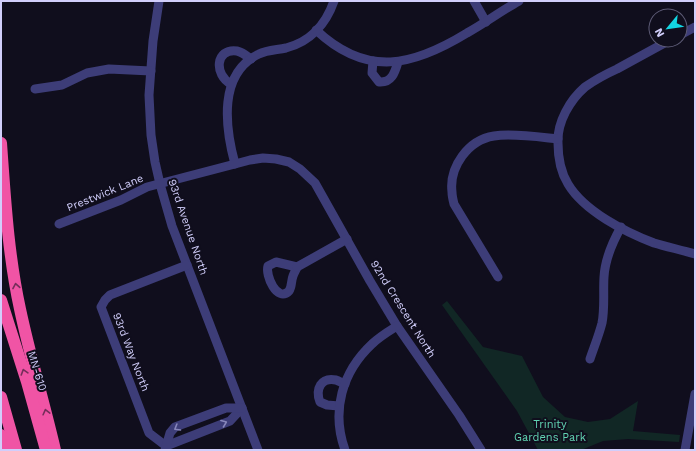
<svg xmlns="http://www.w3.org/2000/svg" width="696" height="451" viewBox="0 0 696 451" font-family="'Work Sans',sans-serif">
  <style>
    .green { fill: #112725 }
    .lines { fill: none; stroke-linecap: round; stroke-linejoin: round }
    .minor { stroke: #3d3d78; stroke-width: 9 }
    .highway { stroke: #f054a5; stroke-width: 12 }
    .oneway { stroke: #752e5a }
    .oneway2 { stroke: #8786ba }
    .labels { text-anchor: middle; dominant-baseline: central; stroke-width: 4; stroke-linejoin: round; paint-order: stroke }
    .street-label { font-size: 11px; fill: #d1cefb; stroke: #100e1d }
    .park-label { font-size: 11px; fill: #61d4b3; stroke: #100e1d }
  </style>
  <rect width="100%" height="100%" fill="#100e1d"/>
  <path class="green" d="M447,301L483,347L522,356L543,397L565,417L588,422L610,419L638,401L633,431L680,435L679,442L628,439L603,441L581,450H538L517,411L442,305Z"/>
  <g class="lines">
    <g class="minor">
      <path d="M159,1L153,41L149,95L151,135L155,162L160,184L172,226L258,450"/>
      <path d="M474,1L486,22"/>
      <path d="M316,30C367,78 413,66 467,33C485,23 501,11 519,1"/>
      <path d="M680,35L695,27"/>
      <path d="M670,40C652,50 635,59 617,69C606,74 595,80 585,87C570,100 557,122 558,143C558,157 560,171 568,184C584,211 625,232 654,243C667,247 682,250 695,254"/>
      <path d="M373,61L372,73L379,82C392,83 395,72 398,62"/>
      <path d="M231,84C214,75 215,48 237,51C242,52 247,56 251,59"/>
      <path d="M35,89L62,85L87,73L109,69L151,71"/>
      <path d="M235,164C225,127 218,73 259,54C267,50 277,50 286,48C310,42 326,24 334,1"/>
      <path d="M59,224L121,200L147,187L235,164L250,160L263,158L276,159L289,162L300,169L315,183L370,281L397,326L459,415L481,450"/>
      <path d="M276,262L297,267C296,270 294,273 293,276C291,281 292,287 289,291C277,303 265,275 268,266Z"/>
      <path d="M297,267L347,239"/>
      <path d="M498,277L454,204C453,200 452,196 452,192C449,167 468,140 494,136C512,133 539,137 558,139"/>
      <path d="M590,359C594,347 599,335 602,323C605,308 603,292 604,277C605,259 612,243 621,227"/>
      <path d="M339,406L327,405L320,402C315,389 321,377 336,380C339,381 342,383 345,384"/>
      <path d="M166,446L149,433L101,307L105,300L110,295L187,265"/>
      <path d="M166,446L230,421L242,408"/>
      <path d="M165,450L170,433L175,427L226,408H242"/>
      <path d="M345,450C331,411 342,372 372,344C379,337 389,331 397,326"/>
      <path d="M685,450L695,394"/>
    </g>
    <g class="highway">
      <path d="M1,143C5,198 8,254 20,309C30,356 44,403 55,450"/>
      <path d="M1,300L27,382L46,450"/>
      <path d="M1,397L16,450"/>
      <path d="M1,435L6,450"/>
    </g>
  </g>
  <defs><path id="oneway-chevron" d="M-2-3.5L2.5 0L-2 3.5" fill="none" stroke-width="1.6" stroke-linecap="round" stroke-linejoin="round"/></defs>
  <g class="oneway">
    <use href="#oneway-chevron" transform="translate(16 286) rotate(-100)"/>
    <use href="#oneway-chevron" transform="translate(24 372) rotate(-107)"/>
    <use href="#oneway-chevron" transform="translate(46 412) rotate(-104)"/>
  </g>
  <g class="oneway2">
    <use href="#oneway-chevron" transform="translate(224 423) rotate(-21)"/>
    <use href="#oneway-chevron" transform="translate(177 428) rotate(149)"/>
  </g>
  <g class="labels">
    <g class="street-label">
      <text transform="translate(105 193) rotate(-22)">Prestwick Lane</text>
      <text transform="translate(188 227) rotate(71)">93rd Avenue North</text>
      <text transform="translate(403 309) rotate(58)">92nd Crescent North</text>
      <text transform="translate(131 352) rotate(69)">93rd Way North</text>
      <text transform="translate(37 371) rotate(73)">MN-610</text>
    </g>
    <g class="park-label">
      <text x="550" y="424">Trinity<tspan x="550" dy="13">Gardens Park</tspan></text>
    </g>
  </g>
  <rect width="696" height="451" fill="none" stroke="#d1cefb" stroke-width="4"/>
  <g transform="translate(668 28) rotate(241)"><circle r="19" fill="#100e1d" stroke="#5d5b76"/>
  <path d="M0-3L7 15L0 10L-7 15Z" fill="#13d5e2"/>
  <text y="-6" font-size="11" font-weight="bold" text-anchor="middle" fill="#d1cefb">N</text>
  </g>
</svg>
